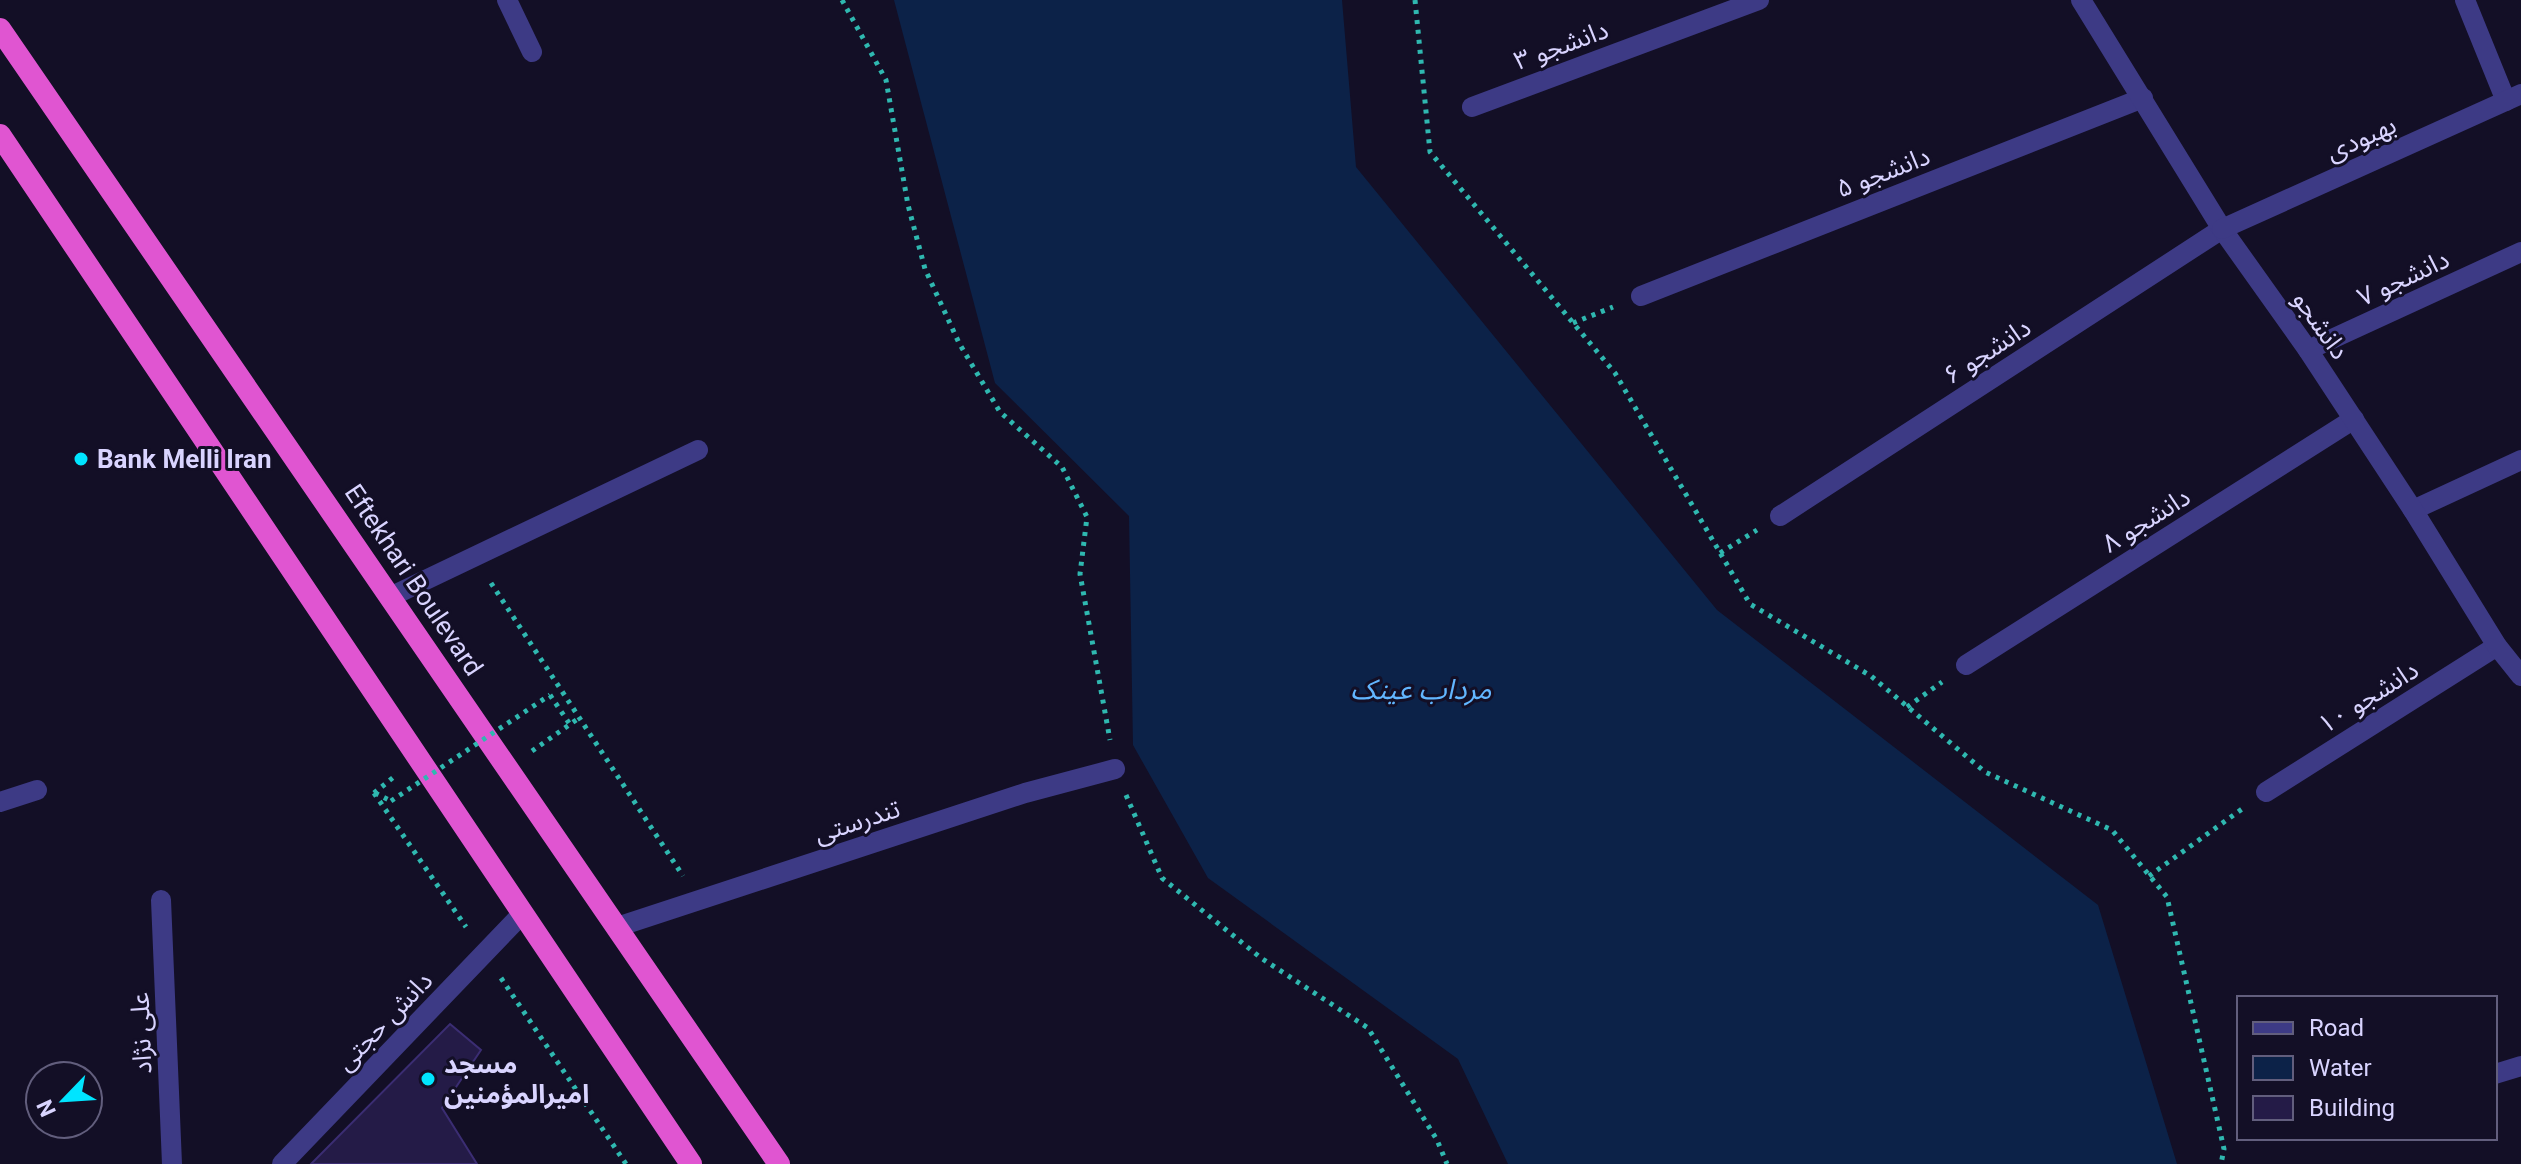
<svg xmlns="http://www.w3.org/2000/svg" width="2521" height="1164" viewBox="0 0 2521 1164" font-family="Roboto,'Noto Sans Arabic',sans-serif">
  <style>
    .water { fill: #0c2248 }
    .building { fill: #241b47; stroke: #3b2d73; stroke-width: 2 }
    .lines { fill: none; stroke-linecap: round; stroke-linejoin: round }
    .path { stroke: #2fb8b0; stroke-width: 5; stroke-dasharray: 4 6; stroke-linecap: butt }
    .minor { stroke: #3d3a85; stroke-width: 20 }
    .tertiary { stroke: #3d3a85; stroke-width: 20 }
    .trunk { stroke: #e055d1; stroke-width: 22 }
    .path-bridge { stroke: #2fb8b0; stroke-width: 5; stroke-dasharray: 4 6; stroke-linecap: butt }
    .poi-dot { fill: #00e5ff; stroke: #130f26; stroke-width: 3 }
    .labels { text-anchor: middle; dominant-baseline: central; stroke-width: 6; stroke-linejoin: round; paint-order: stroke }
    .street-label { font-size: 26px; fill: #d9d4ff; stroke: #130f26 }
    .poi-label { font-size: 26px; font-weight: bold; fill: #d9d4ff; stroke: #130f26; text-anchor: start }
    .water-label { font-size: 28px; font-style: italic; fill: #62b6ff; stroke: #130f26 }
  </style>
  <rect width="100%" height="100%" fill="#130f26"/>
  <path class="water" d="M894,0H1342L1356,167L1717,610L2098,905L2177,1164H1508L1458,1059L1208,878L1133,745L1129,516L995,383Z"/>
  <path class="building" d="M450,1024L481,1050L442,1108L477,1164H311Z"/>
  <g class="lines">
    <g class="path">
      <path d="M842,0L886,80L908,205L925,269L959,343L1000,412L1062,467L1087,517L1080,574L1110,740"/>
      <path d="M1415,0L1430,152L1615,373L1750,604L1871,676L1985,772L2112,830L2167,897L2224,1149L2221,1164"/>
      <path d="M1573,323L1613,307"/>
      <path d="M1720,553L1757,530"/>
      <path d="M491,583L683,876"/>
      <path d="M550,695L569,723"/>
      <path d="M1907,707L1942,682"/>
      <path d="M532,751L579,718"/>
      <path d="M374,793L466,927"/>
      <path d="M374,793L395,776"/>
      <path d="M375,793L391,801"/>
      <path d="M1126,795L1162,878L1261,958L1368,1028L1437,1140L1447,1164"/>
      <path d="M2149,876L2242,809"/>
      <path d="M501,978L626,1164"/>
    </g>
    <g class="minor">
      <path d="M507,0L532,52"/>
      <path d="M2465,0L2506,101"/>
      <path d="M1472,107L1759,0"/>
      <path d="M1641,296L2143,98"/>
      <path d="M2308,350L2521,252"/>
      <path d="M2413,510L2521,460"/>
      <path d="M1780,516L2222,229"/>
      <path d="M392,596L698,450"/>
      <path d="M1966,665L2354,419"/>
      <path d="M2266,792L2497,646"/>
      <path d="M0,802L37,790"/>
      <path d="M161,900L172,1164"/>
      <path d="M617,927L1025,793L1115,769"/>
      <path d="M2495,1074L2521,1066"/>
    </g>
    <g class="tertiary">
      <path d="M2081,0L2222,229L2308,350L2413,510L2497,646L2521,676"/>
      <path d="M2222,229L2521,94"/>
      <path d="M282,1164L523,913"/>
    </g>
    <g class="trunk">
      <path d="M0,29L779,1164"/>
      <path d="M0,135L691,1164"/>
    </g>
    <path class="path-bridge" d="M391,801L550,695"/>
  </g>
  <g class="poi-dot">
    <circle cx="81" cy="459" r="8"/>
    <circle cx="428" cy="1079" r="8"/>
  </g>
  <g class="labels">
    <g class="street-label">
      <text transform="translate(1561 45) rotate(-20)">دانشجو ۳</text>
      <text transform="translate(2361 138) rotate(-24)">بهبودی</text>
      <text transform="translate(1883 172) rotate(-21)">دانشجو ۵</text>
      <text transform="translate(2403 278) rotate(-25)">دانشجو ۷</text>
      <text transform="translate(2321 325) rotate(55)">دانشجو</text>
      <text transform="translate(1987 351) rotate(-33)">دانشجو ۶</text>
      <text transform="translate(2146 520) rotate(-32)">دانشجو ۸</text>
      <text transform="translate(414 580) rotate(56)">Eftekhari Boulevard</text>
      <text transform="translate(2368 697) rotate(-32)">دانشجو ۱۰</text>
      <text transform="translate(857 821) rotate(-18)">تندرستی</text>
      <text transform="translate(384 1021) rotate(-46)">دانش حجتی</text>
      <text transform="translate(141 1033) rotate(-92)">علی نژاد</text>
    </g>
    <g class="poi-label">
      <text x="97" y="459">Bank Melli Iran</text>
      <text x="444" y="1064">مسجد<tspan x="444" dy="30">امیرالمؤمنین</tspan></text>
    </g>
    <g class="water-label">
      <text x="1421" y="689">مرداب عینک</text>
    </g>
  </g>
  <rect x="2237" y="996" width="260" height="144" fill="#130f26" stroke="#625e7d" stroke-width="2"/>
  <rect x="2253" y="1022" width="40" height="12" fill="#3d3a85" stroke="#625e7d" stroke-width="2"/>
  <text x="2309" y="1036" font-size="24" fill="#d9d4ff">Road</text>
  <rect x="2253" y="1056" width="40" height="24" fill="#0c2248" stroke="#625e7d" stroke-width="2"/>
  <text x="2309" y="1076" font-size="24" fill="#d9d4ff">Water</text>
  <rect x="2253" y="1096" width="40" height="24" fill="#241b47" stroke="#625e7d" stroke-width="2"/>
  <text x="2309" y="1116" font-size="24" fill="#d9d4ff">Building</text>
  <g transform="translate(64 1100) rotate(245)"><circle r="38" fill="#130f26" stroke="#625e7d" stroke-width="2"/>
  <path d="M0-6L14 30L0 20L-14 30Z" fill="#00e5ff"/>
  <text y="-12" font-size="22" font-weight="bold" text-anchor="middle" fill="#d9d4ff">N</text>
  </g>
</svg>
